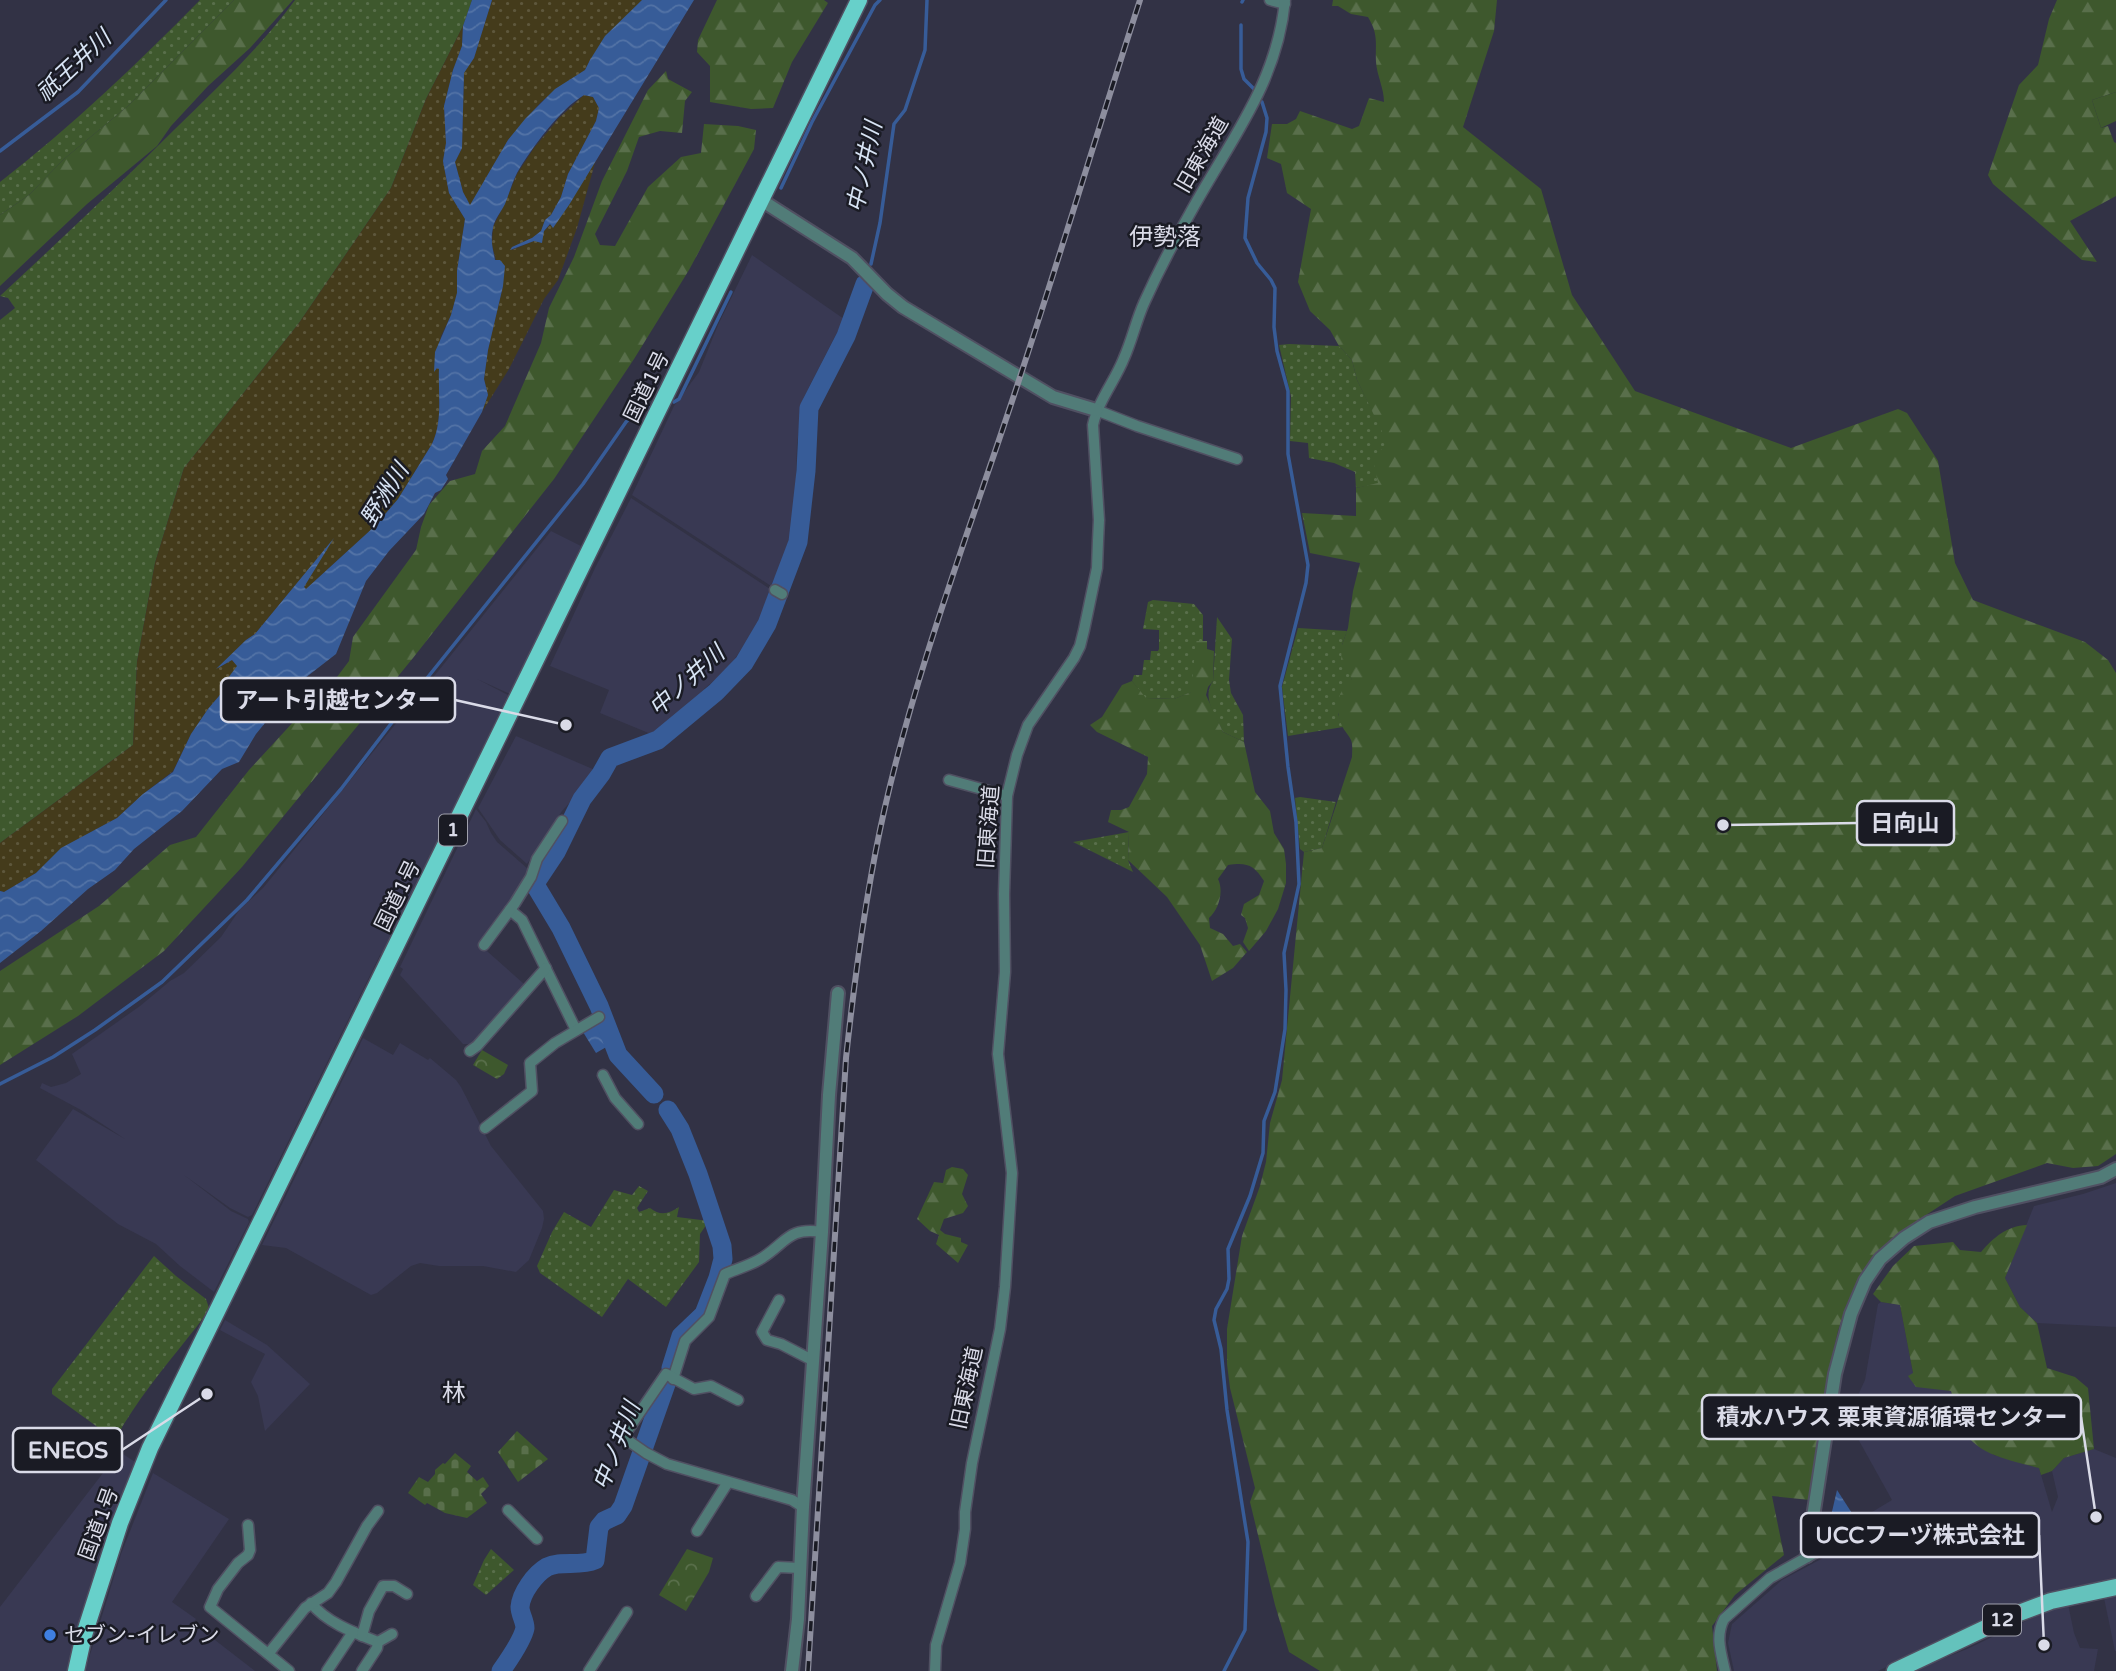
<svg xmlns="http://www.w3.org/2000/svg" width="2116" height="1671" viewBox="0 0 2116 1671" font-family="'Varela Round','Noto Sans JP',sans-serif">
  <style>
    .built { fill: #393953 }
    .grass { fill: url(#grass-dots) }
    .forest { fill: url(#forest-firs) }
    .sand { fill: url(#sand-dots) }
    .cemetery { fill: url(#cemetery-stones) }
    .park { fill: url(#park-crowns) }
    .pitch { fill: #3e582d }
    .water { fill: url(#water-waves) }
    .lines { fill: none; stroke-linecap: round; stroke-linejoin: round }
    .stream { stroke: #375c98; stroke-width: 3.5 }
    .river { stroke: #375c98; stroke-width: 19 }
    .minor-casing { stroke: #505062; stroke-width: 13 }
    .tertiary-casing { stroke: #505062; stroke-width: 16 }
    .primary-casing { stroke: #505062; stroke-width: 19 }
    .trunk-casing { stroke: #505062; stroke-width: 19 }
    .minor { stroke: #517c78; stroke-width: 10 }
    .tertiary { stroke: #517c78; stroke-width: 12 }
    .primary { stroke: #64c2bc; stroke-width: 16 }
    .trunk { stroke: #67d0ca; stroke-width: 16 }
    .rail-casing { stroke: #8d8e9e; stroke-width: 6 }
    .rail { stroke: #1a1b24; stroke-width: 3.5; stroke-dasharray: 10; stroke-linecap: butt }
    .shop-dot { fill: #3f7fe0; stroke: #1a1b24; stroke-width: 2.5 }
    .labels { text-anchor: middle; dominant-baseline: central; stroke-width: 5; stroke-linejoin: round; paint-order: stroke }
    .shield { fill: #1a1b24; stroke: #a0a1ad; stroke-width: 2 }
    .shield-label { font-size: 19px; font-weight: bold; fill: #dadbe8 }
    .street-label { font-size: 21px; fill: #dadbe8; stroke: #1a1b24 }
    .poi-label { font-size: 21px; fill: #dadbe8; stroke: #1a1b24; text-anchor: start }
    .water-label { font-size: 23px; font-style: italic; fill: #d8e4f5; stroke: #1a1b24 }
    .quarter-label { font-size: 24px; fill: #dadbe8; stroke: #1a1b24 }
    .leader { fill: none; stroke: #dadbe8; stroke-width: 2.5 }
    .callout-dot { fill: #dadbe8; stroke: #1a1b24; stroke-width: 2.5 }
    .callout { fill: #1a1b24; stroke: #dadbe8; stroke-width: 2.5 }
    .callout-label { font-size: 23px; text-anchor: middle; font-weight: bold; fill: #dadbe8 }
  </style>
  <defs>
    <pattern id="grass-dots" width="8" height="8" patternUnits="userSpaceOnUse" patternTransform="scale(1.75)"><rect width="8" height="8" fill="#3e582d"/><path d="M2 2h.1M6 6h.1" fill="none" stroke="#596f4b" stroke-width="1.8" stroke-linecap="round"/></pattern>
    <pattern id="forest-firs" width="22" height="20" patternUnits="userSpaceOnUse" patternTransform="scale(1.75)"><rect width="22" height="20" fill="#3e582d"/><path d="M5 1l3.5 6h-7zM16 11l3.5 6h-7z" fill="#596f4b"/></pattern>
    <pattern id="sand-dots" width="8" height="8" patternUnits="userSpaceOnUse" patternTransform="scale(1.75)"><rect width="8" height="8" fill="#443b1b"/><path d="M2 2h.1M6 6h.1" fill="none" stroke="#5e573c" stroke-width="1.8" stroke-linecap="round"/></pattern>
    <pattern id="cemetery-stones" width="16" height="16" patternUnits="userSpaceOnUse" patternTransform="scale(1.75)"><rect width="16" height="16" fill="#3e582d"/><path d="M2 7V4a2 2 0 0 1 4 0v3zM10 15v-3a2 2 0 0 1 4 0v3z" fill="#596f4b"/></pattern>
    <pattern id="park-crowns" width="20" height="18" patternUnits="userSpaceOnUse" patternTransform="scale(1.75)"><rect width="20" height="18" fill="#3e582d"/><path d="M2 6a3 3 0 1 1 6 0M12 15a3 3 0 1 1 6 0" fill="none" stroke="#596f4b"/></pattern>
    <pattern id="water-waves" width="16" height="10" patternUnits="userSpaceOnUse" patternTransform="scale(1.75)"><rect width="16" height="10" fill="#375c98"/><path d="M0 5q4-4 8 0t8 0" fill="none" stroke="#5373a6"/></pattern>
  </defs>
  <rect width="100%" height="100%" fill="#323245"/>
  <g class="built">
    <path d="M752,255L844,319L804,397L797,444L796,481L791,531L786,552L771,586L632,495L674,406L699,372L718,325Z"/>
    <path d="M631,498L770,589L759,623L728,669L704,689L706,690L666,726L651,734L600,713L609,690L550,666L595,568Z"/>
    <path d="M551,531L581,546L510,694L477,679L508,695L384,953L380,955L252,1215L248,1217L230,1208L184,1175L231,1211L248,1219L249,1222L214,1292L180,1266L156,1244L118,1224L36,1160L73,1109L125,1139L81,1110L40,1088L42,1083L51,1087L66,1083L81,1074L72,1054L140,1006L170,981L184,973L221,937L240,909L263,888L286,860Z"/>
    <path d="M516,736L595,770L576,796L562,811L527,864L500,840L478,808Z"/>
    <path d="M476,809L486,822L491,833L497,842L528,869L511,900L491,925L479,944L524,984L472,1044H463L400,975L403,969L400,967Z"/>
    <path d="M363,1038L393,1055L400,1043L428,1060L430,1058L456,1080L461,1087L491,1146L543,1211L544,1219L542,1228L529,1260L516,1272L483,1266H439L420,1263L411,1266L377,1293L371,1295L286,1248L262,1245Z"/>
    <path d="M2116,1183V1327L2037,1323L2020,1307L2005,1278L2034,1206L2083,1194Z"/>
    <path d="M1881,1302L1900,1305L1913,1373L1951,1391L1960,1425L1994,1455L2039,1468L2052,1512L2058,1497L2052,1471L2064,1458L2094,1449L2116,1458V1580L2009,1610L1878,1671H1734L1728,1643L1732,1624L1782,1580L1823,1558L1828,1543L1834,1537V1535L1892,1500L1847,1419L1865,1380L1878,1304Z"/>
    <path d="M225,1320L267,1345L310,1384L265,1431L258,1396L251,1382L265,1354L220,1330Z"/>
    <path d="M117,1450L135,1462L136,1466L115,1517L106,1530L99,1552L97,1568L67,1671H0V1607L103,1473Z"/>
    <path d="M153,1473L229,1519L172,1602L196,1619L193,1623L255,1671H85L121,1554Z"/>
    <path d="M2116,1596V1651H2115L2104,1598Z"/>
    <path d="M2068,1604L2074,1633L2080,1648L2098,1649L2094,1671H1912L1967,1649L2038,1615Z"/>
  </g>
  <g class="grass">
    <path d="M200,0H234L128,106L64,159L29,195L0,215V182C72,126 137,64 200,0Z"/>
    <path d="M295,0H472L463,26L426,99L391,188L299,323L184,468L155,563L137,662L133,745L0,843V320L15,308L8,298L0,296C59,241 118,186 175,129C217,88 260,48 295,0Z"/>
    <path d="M1289,344L1339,346L1352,360L1357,380L1388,442L1378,484L1356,488L1355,472L1334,463L1309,458L1308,443L1290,441L1291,396L1279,345Z"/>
    <path d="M1153,600L1194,604L1203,615V641H1197L1192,692L1174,699L1145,698L1132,681L1134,675H1142L1144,660H1150L1151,651H1158L1159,649V630L1143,629L1148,602Z"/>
    <path d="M1217,617L1232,639L1229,680L1231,693L1243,715L1244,742L1223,732C1216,716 1201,697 1213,681Z"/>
    <path d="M1298,628L1347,631L1342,645L1352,679L1338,714L1343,727L1288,736L1282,687Z"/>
    <path d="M1300,797L1336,802L1322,848L1304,852L1300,849L1295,798Z"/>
    <path d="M1129,832L1128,860L1133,872L1073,842Z"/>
    <path d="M639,1186L648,1191L637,1208L639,1212L650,1208C660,1216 669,1214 679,1207L677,1217L709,1221L700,1234L699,1262L666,1307L628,1279L602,1317L540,1273L537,1266L552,1232L564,1212L591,1227L614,1190L632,1195Z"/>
    <path d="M154,1256L176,1276L206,1299L209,1308C204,1318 197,1326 190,1335C164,1368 136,1401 116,1438L114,1439L52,1394V1389Z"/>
    <path d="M491,1549L514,1570L486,1595L473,1585L484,1560Z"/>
  </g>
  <g class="forest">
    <path d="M234,0H293L250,48L208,86L171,126L157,146L87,204L0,286V215L29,195L64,159L128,106Z"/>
    <path d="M717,0H824L828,3L792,62L773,108L751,109L710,102V66L697,52L698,40Z"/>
    <path d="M1333,0H1497L1494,31L1463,127L1541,189L1572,295L1635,391L1791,448L1898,409L1907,413L1938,461L1955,563L1973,600L2085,642L2108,660L2116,673V1154L2098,1166L2073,1168L2047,1163L1955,1196L1897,1234L1875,1254L1858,1279L1846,1306L1838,1331L1830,1365L1810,1500L1772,1496L1784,1555L1735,1595L1712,1626L1717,1671H1320L1289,1652L1275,1605L1250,1502L1255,1488L1230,1388L1227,1364V1329L1242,1236L1260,1186L1266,1162L1270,1123L1282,1080L1304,852L1322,848L1352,757C1352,752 1353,745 1351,740C1349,735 1344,731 1342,726C1334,708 1337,691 1352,679L1341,660L1342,645L1348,628L1353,591L1360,563L1310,553L1302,513L1356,516V488L1378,483L1373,460L1387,442L1357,380L1352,360L1339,346L1330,330L1310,311L1298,282L1311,209L1287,193L1281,164L1267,158L1272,124H1287L1296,119L1300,111L1352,129L1359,126L1369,98L1384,102C1384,88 1377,76 1376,62C1375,44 1379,35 1368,17L1351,14L1338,6H1332Z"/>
    <path d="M2057,0H2116V92L2092,100L2101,128L2108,126L2114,142L2116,143V196L2070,221L2097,262L2082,260L1993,184L1988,175L2019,85L2038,65L2049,19Z"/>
    <path d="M666,71L668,79L692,92L685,101L682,133L660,131L639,137L627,171L595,234L600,245L615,246L648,187L681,157L701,153L704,124L738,126L756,130L754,149L689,270L634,359L554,479L413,658L242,867L164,951L78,1016L0,1065V971L99,906L170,845L196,837L249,770L296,719L325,693L349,661L353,637L416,550L421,527L429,505L450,481L475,474L482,451L505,426L541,343L549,308L574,257L602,181L648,90Z"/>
    <path d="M1196,641H1207V649L1214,651L1213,681L1208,687L1206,695L1223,732L1244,742L1255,792L1270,811L1274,833L1284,849L1286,864V883L1278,909L1266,931L1249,951L1243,942L1248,928L1245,918L1241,915L1244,904L1259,895L1264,881C1254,865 1247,862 1228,865L1218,879C1224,891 1219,909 1209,918L1210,928L1223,934L1233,946L1240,944L1247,952L1233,968L1212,981L1200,945L1167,897L1128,860L1129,832L1108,822L1111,810H1121L1129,807L1147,774L1148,757L1097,732L1090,725L1102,717L1122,685L1132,681L1146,698L1174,699L1191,692Z"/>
    <path d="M952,1167L963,1169L968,1175L962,1194L968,1206L963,1213L944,1219L940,1230L945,1234L961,1238V1242L968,1245L958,1263L936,1244L939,1235L930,1231L917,1219L934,1182L943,1183L946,1170Z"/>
    <path d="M2027,1225L2005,1278L2020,1307L2037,1323L2047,1368L2075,1377L2088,1388L2094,1449L2064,1458L2052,1471L2041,1475L2039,1468C2010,1460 1972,1455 1960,1423C1956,1413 1954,1401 1951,1391L1916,1387L1908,1376L1913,1373L1900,1305L1881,1302L1873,1294L1893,1266L1914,1246L1953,1242L1960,1250L1981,1252C1994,1237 2007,1226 2027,1225Z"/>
  </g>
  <g class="sand">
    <path d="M492,0H642L590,60L585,70L555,90L540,103L508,140L470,206L463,192L455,162L462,148L464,72L474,58Z"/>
    <path d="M463,26L462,46L453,70L444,106L446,143L443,161L449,193L465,219L457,271V293L451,315L441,336L435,370L438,367L439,369C438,394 443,421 432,444L398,499L375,526L306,589L304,587L327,547L255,634L246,640L218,668L232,660L238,666L222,686L225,689L208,709L191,734L173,771L143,794L117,818L62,848L36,873L4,892L0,891V843L133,745L137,662L155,563L184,468L299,323L391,188L426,99Z"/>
    <path d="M584,95L593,97L599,108L596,121L568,174L561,197L551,215L545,220L541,231L532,238L512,247V250L534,241L551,224L553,227L596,159L577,228L558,280L544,299L509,369L482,412L488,395L484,379L488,350L503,286L492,245L493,227L504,205L517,174L534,148L559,118Z"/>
  </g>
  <g class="cemetery">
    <path d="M517,1431L548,1459L518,1482L498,1452Z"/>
    <path d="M455,1453L471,1466L467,1472L477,1481L483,1477L489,1486L481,1494L487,1503L467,1518L445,1513L427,1503L425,1505L408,1493L419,1477L428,1482L435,1474V1470L443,1463L445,1464Z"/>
  </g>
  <g class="park">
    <path d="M482,1050L508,1065L504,1074L497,1079L473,1065Z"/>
    <path d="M687,1549L713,1558L709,1572L686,1611L659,1595Z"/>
  </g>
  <path class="pitch" d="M2116,92V121L2101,128L2092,100Z"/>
  <g class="water">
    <path d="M472,0H492L474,58L464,73L462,148L455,162L463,192L470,205L508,140L525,119L555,89L585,70L590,60L605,36L642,0H694L569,205L553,228L550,224L544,231L542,243L534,241L510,250L512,247L532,238L541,231L545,220L551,215L561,197L568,174L596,121L599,108L593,97L584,95C560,109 531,149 517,173C512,183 509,194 505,204C501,212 494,220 493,228C490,239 493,250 495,260H500L505,266L503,286L488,350L484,379L488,395L482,412L446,475L448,479L441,490L435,493L424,514L389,551L366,581L336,654L296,685L256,734L239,762L222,769L182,811L134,849L115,870L88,889L41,931L0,963V891L4,892L36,873L61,848L117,818L143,794L173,772L191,734L208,709L225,689L222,686L237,666L232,660L216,669L246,640L255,634L334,538L304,587L306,589L375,526L398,499L432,444C443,421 438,394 439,369L437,368L434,372L435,352L451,315L457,293V271L465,219L449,193L443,161L446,143L444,106L453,70L462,46L463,26Z"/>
    <path d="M601,1022L608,1046L596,1053L583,1032Z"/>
    <path d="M1837,1490L1857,1521L1834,1535L1830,1534L1828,1529Z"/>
  </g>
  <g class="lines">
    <g class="stream">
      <path d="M1242,2L1243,0"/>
      <path d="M1241,25V69L1244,79L1256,91"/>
      <path d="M0,151L78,92L166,0"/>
      <path d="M781,188L812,122L875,5L880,0"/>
      <path d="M871,264L880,223L894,124L905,110L925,50L927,0"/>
      <path d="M674,402L679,399L731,292"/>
      <path d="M0,1084L53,1057L95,1030L162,982L247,900L341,789L403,708L583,484L626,422L634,414L651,407"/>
      <path d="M1224,1671L1245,1630L1248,1542L1227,1410L1221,1349L1214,1320L1216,1309L1227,1289L1229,1279L1228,1249L1250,1196L1263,1153L1264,1121L1275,1092L1285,1029L1286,990L1284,953L1299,884L1296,822L1288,767L1280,686L1306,583L1308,565L1288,454V391L1277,351L1274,327L1275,288L1271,280L1257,263L1245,238L1248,198L1266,132L1267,118L1262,102"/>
    </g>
    <g class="river">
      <path d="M654,1094L618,1055L599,1006L561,928L537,888L536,882L556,852L582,799L601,774L610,758L658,740L716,692L744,663L767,624L798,542L806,471L809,408L846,336L865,284"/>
      <path d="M668,1110L680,1129L698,1174L722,1246L723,1259L718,1278L704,1314L681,1336L671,1368"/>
      <path d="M501,1671C508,1661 523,1639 525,1628C525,1621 520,1614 520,1607C521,1593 535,1574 547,1567C561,1560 580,1567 595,1560L599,1527L604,1521L617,1515L623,1506L666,1384"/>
    </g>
    <g class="minor-casing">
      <g id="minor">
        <path d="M1270,0L1285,4"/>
        <path d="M1096,410L1137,426L1237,459"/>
        <path d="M775,590L782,594"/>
        <path d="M949,780L1007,796"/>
        <path d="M510,910L522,920L576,1030"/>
        <path d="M484,945L515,903L531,877L537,859L562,821"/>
        <path d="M470,1051L477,1046L546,968"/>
        <path d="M603,1075L615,1098L638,1124"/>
        <path d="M485,1128L532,1091L530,1063L555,1043L599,1017"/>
        <path d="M779,1300L762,1332L767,1340L781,1344L812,1360"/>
        <path d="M673,1379L685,1341L709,1317L725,1274C737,1269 751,1265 762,1258C787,1242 788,1227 822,1232"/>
        <path d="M738,1400L711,1386L694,1389L666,1374L623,1437L646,1453L667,1464L792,1500L803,1507"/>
        <path d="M508,1510L537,1539"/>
        <path d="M248,1525L250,1550L248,1555L238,1563L218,1589L210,1607L289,1671"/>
        <path d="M697,1531L728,1482"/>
        <path d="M756,1596L778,1567L800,1568"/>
        <path d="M311,1603C327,1623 355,1633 378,1642"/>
        <path d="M362,1636L369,1611L383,1586H394L407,1594"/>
        <path d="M269,1653L305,1608L328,1593L336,1582L367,1526L378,1511"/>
        <path d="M327,1671L353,1632"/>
        <path d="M362,1671L377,1648L378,1642L392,1634"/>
        <path d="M589,1671L627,1612"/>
        <path d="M935,1671L936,1645L960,1563L965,1529V1512L972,1463L1000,1329L1005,1287L1012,1173L998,1054L1005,972L1004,894L1007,796L1017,755L1028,725L1074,658L1080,646L1084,630L1097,568L1098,541L1099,520L1093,425C1098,401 1115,381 1124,358C1132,340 1136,321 1144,303C1157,274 1172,245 1188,217C1227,144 1277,86 1285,0"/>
        <path d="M1725,1671C1721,1653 1715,1636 1724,1619L1770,1578L1836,1541"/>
      </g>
    </g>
    <g class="tertiary-casing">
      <g id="tertiary">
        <path d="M761,200L852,258L887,294L903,307L1053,397L1096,410"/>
        <path d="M1807,1556L1835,1374L1851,1314L1865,1281L1880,1259L1904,1238L1929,1222L1975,1207L2101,1177L2116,1169"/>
        <path d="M792,1671L798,1619L803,1507L822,1232L829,1095L838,993"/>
      </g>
    </g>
    <g class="primary-casing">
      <path id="primary" d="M1895,1671L2011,1616L2051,1601L2116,1587"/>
    </g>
    <g class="trunk-casing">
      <path id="trunk" d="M76,1671L84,1635L120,1523L150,1448L859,0"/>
    </g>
    <use href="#minor" class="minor"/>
    <use href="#tertiary" class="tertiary"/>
    <use href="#primary" class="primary"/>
    <use href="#trunk" class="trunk"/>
    <g class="rail-casing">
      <path id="rail" d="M808,1671L846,1058C855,974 866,890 885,807C918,662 973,521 1019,380C1061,253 1099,126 1140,0"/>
    </g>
    <use href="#rail" class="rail"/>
  </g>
  <circle class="shop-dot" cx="50" cy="1635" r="7"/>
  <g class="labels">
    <g class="shield">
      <rect x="439" y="814.5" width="28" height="31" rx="5"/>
      <rect x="1983" y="1604.5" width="38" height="31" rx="5"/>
    </g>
    <g class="shield-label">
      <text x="453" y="830">1</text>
      <text x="2002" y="1620">12</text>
    </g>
    <g class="street-label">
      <text transform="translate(1202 155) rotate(-60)">旧東海道</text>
      <text transform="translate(647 387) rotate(-64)">国道1号</text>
      <text transform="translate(989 827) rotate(-86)">旧東海道</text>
      <text transform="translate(398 896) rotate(-64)">国道1号</text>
      <text transform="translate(967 1388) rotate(-78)">旧東海道</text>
      <text transform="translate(99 1524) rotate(-70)">国道1号</text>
    </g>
    <g class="poi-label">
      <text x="64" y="1635">セブン-イレブン</text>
    </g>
    <g class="water-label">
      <text transform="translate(74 66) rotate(-43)">祇王井川</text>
      <text transform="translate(865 167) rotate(-78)">中ノ井川</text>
      <text transform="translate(385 495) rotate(-58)">野洲川</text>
      <text transform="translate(687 681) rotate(-42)">中ノ井川</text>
      <text transform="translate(617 1446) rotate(-69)">中ノ井川</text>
    </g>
    <g class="quarter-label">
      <text x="1165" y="237">伊勢落</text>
      <text x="454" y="1393">林</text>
    </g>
  </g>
  <path class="leader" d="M566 725L455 700M1723 825L1857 823M2096 1517L2081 1417M207 1394L122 1450M2044 1645L2039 1535"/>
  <g class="callout-dot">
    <circle cx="566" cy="725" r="7"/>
    <circle cx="1723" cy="825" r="7"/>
    <circle cx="2096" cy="1517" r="7"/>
    <circle cx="207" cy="1394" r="7"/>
    <circle cx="2044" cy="1645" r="7"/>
  </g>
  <g class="callout">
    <rect x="221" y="678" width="234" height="44" rx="7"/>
    <rect x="1857" y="801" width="97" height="44" rx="7"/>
    <rect x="1702" y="1395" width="379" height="44" rx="7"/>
    <rect x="13" y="1428" width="109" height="44" rx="7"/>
    <rect x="1801" y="1513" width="238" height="44" rx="7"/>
  </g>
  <g class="callout-label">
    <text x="338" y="708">アート引越センター</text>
    <text x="1905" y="831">日向山</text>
    <text x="1892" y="1425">積水ハウス 栗東資源循環センター</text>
    <text x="68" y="1458">ENEOS</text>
    <text x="1920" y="1543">UCCフーヅ株式会社</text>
  </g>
</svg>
